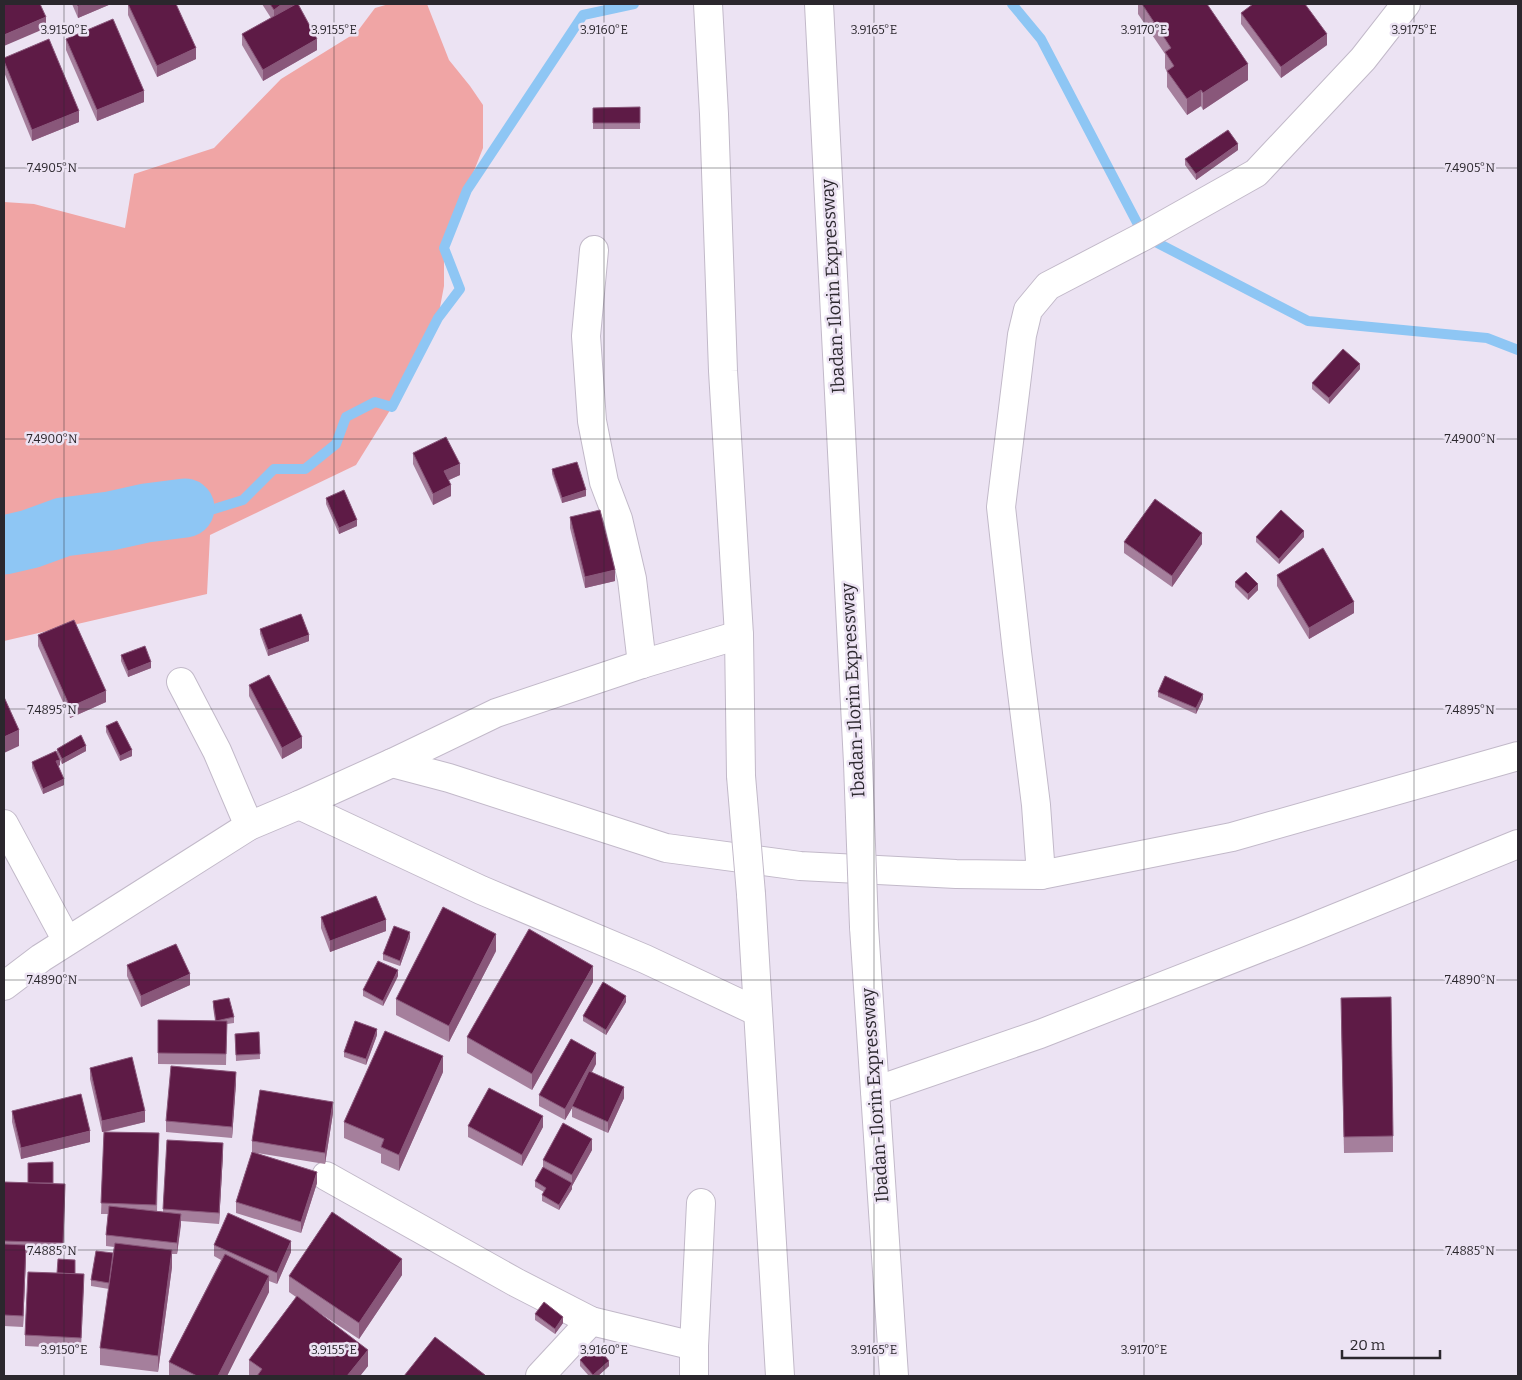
<svg xmlns="http://www.w3.org/2000/svg" width="1522" height="1380" viewBox="0 0 1522 1380" font-family="Bitter,serif">
  <style>
    .green { fill: #f0a5a5 }
    .lines { fill: none; stroke-linecap: round; stroke-linejoin: round }
    .stream { stroke: #8ec6f4; stroke-width: 10 }
    .river { stroke: #8ec6f4; stroke-width: 59 }
    .minor-casing { stroke: #c2b9c9; stroke-width: 30 }
    .highway-casing { stroke: #c2b9c9; stroke-width: 30 }
    .minor { stroke: #fff; stroke-width: 28 }
    .highway { stroke: #fff; stroke-width: 28 }
    .highway-bridge-casing { stroke: #c2b9c9; stroke-width: 30; stroke-linecap: butt }
    .highway-bridge { stroke: #fff; stroke-width: 28 }
    .wall { fill: #a57f9c }
    .shaded-wall { fill: #89577a }
    .building { fill: #5e1b46; stroke: #89577a }
    .ticks { fill: none; stroke: #2b272d; stroke-width: 1; stroke-opacity: 0.45 }
    .labels { text-anchor: middle; dominant-baseline: central; stroke-width: 5; stroke-linejoin: round; paint-order: stroke }
    .street-label { font-size: 18px; fill: #2b272d; stroke: #ece3f3 }
    .ticks-label { font-size: 12px; text-anchor: middle; fill: #2b272d; stroke: #ece3f3; stroke-width: 5; stroke-linejoin: round; paint-order: stroke }
  </style>
  <rect width="100%" height="100%" fill="#ece3f3"/>
  <path class="green" d="M389,4H427L449,60L470,86L483,105V148L444,247V286L438,318L392,407L356,465L210,535L207,594L4,641V202L34,204L125,228L134,174L214,148L281,79L357,32L375,8Z"/>
  <g class="lines">
    <g class="stream">
      <path d="M1012,4L1041,39L1144,236L1308,321L1487,338L1518,350"/>
      <path d="M185,508L214,509L243,500L274,469H305L336,444L346,417L375,402L392,407L438,318L460,289L444,248L467,190L583,15L634,4"/>
    </g>
    <path class="river" d="M4,545L30,539L63,527L110,521L146,513L185,508"/>
    <g class="minor-casing">
      <g id="minor">
        <path d="M594,250L586,336L592,421L604,482L618,519L632,579L642,664"/>
        <path d="M181,682L217,751L249,826"/>
        <path d="M392,763L449,778L666,848L800,866L956,874L1041,875L1232,837L1518,756"/>
        <path d="M299,805L481,890L645,959L758,1012"/>
        <path d="M4,824L67,941"/>
        <path d="M1041,875L1036,805L1017,652L1001,507L1022,335L1028,310L1048,286L1144,236L1256,173L1363,59L1406,4"/>
        <path d="M4,986L41,958L249,826L299,805L392,763L496,713L642,664L739,635"/>
        <path d="M875,1091L1040,1034L1301,932L1518,844"/>
        <path d="M326,1176L517,1283L591,1321L694,1346"/>
        <path d="M540,1376L591,1321"/>
        <path d="M694,1376V1346L701,1203"/>
      </g>
    </g>
    <g class="highway-casing">
      <g id="highway">
        <path d="M708,4L714,114L723,371L739,635L741,776"/>
        <path d="M819,4L858,763"/>
        <path d="M751,894L780,1376"/>
        <path d="M864,927L894,1376"/>
      </g>
    </g>
    <use href="#minor" class="minor"/>
    <use href="#highway" class="highway"/>
    <g class="highway-bridge-casing">
      <g id="highway-bridge">
        <path d="M858,763L864,927"/>
        <path d="M741,776L751,894"/>
      </g>
    </g>
    <use href="#highway-bridge" class="highway-bridge"/>
  </g>
  <g class="wall">
    <path d="M72,4H111L78,18Z"/>
    <path d="M128,4L196,59L157,77L128,15Z"/>
    <path d="M262,4H299H298L317,50L263,81L242,45V34L271,18Z"/>
    <path d="M1138,4H1207L1248,80L1203,110L1201,106L1187,115L1167,87V72L1165,68V54L1138,14Z"/>
    <path d="M1241,13L1327,45L1281,78L1241,24Z"/>
    <path d="M66,39L144,102L97,121L66,50Z"/>
    <path d="M4,58L79,122L32,141L4,72Z"/>
    <path d="M640,107V129H593V108Z"/>
    <path d="M1238,150L1196,180L1185,165V159Z"/>
    <path d="M1360,369L1329,404L1312,389V383Z"/>
    <path d="M413,453L460,475L449,480L451,496L433,505L413,464Z"/>
    <path d="M552,469L586,496L562,503L552,474Z"/>
    <path d="M326,498L357,526L339,534L326,504Z"/>
    <path d="M570,517L615,581L585,588L570,528Z"/>
    <path d="M1256,537H1304L1279,564L1256,542Z"/>
    <path d="M1124,542L1202,544L1172,587L1124,553Z"/>
    <path d="M1277,575L1354,613L1309,639L1277,586Z"/>
    <path d="M1235,582L1258,590L1248,600L1235,587Z"/>
    <path d="M260,629L309,641L268,656L260,634Z"/>
    <path d="M38,635L106,702L70,718L38,646Z"/>
    <path d="M121,655L151,668L128,677L121,661Z"/>
    <path d="M249,685L302,748L282,759L249,696Z"/>
    <path d="M1158,692L1203,699L1196,714L1158,697Z"/>
    <path d="M106,726L132,756L120,761L106,732Z"/>
    <path d="M57,749L86,751L62,764L60,760V765L58,766L64,785L43,794L32,768V762L57,752Z"/>
    <path d="M321,917L386,931L330,952L321,928Z"/>
    <path d="M410,938L400,966L383,960V954Z"/>
    <path d="M496,951L449,1042L396,1015V999Z"/>
    <path d="M127,965L190,985L141,1007L127,976Z"/>
    <path d="M398,976L383,1006L363,996V990Z"/>
    <path d="M593,982L532,1090L467,1053V1037Z"/>
    <path d="M213,1001L234,1017V1023L227,1024L226,1065L158,1064V1020L215,1021L213,1007Z"/>
    <path d="M626,1002L606,1035L583,1021V1016Z"/>
    <path d="M1341,1014L1393,1136V1152L1344,1153Z"/>
    <path d="M259,1032L260,1059L236,1061L235,1034Z"/>
    <path d="M377,1035L366,1065L344,1057V1052Z"/>
    <path d="M596,1064L592,1072L624,1098L608,1133L572,1117V1108L565,1120L539,1106V1095Z"/>
    <path d="M90,1068L145,1122L105,1132L159,1133L157,1211L163,1212L167,1140L223,1154L219,1224L181,1221L177,1254H172V1267L158,1372L100,1365V1348L109,1289L91,1286V1280L113,1253L114,1247L106,1246V1235L108,1214H101L104,1132H102L90,1079Z"/>
    <path d="M443,1072L399,1171L381,1163V1154L344,1138V1122Z"/>
    <path d="M236,1083L232,1138L166,1132V1121Z"/>
    <path d="M12,1111L90,1142L21,1159L12,1122Z"/>
    <path d="M333,1113L325,1164L257,1153L317,1183L301,1233L236,1213V1202L252,1152V1141Z"/>
    <path d="M468,1126L543,1127L522,1166L468,1137Z"/>
    <path d="M592,1150L572,1186V1189L559,1210L542,1201V1195L544,1192L535,1187V1181L543,1168V1160Z"/>
    <path d="M53,1162V1184L65,1195L63,1254L26,1253L23,1327L4,1326V1182L28,1183Z"/>
    <path d="M214,1245L291,1252L277,1284L269,1281V1292L227,1376H169V1362L221,1260L214,1256Z"/>
    <path d="M75,1274L84,1285L81,1349L25,1346V1335Z"/>
    <path d="M402,1275L359,1339L309,1306L368,1366L360,1376H249V1360L296,1297L289,1292V1276Z"/>
    <path d="M535,1314L563,1323L555,1334L535,1320Z"/>
    <path d="M580,1360L609,1366L598,1376H589L580,1366Z"/>
  </g>
  <g class="shaded-wall">
    <path d="M84,4H111L78,18V6Z"/>
    <path d="M282,4H299L274,21V10Z"/>
    <path d="M46,17V28L4,46V35Z"/>
    <path d="M1327,34V45L1281,78V67Z"/>
    <path d="M317,39V50L263,81V70Z"/>
    <path d="M196,48V59L157,77V66Z"/>
    <path d="M1248,64V80L1203,110V93Z"/>
    <path d="M1201,90V106L1187,115V99Z"/>
    <path d="M144,91V102L97,121V110Z"/>
    <path d="M79,111V122L32,141V130Z"/>
    <path d="M1238,144V150L1196,180V174Z"/>
    <path d="M1360,364V369L1329,404V398Z"/>
    <path d="M460,464V475L444,482V471Z"/>
    <path d="M451,485V496L433,505V494Z"/>
    <path d="M586,490V496L562,503V498Z"/>
    <path d="M357,520V526L339,534V528Z"/>
    <path d="M1304,531V537L1279,564V559Z"/>
    <path d="M1202,533V544L1172,587V576Z"/>
    <path d="M615,570V581L585,588V577Z"/>
    <path d="M1258,584V590L1248,600V594Z"/>
    <path d="M1354,602V613L1309,639V628Z"/>
    <path d="M309,635V641L268,656V650Z"/>
    <path d="M151,662V668L128,677V671Z"/>
    <path d="M106,691V702L70,718V707Z"/>
    <path d="M1203,694V699L1196,714V708Z"/>
    <path d="M19,730V746L4,753V737Z"/>
    <path d="M302,737V748L282,759V748Z"/>
    <path d="M86,746V751L62,764V759Z"/>
    <path d="M132,750V756L120,761V756Z"/>
    <path d="M60,760V765L56,767V761Z"/>
    <path d="M64,779V785L43,794V789Z"/>
    <path d="M386,920V931L330,952V941Z"/>
    <path d="M410,932V938L400,966V961Z"/>
    <path d="M496,934V951L449,1042V1026Z"/>
    <path d="M593,966V982L532,1090V1074Z"/>
    <path d="M398,970V976L383,1006V1001Z"/>
    <path d="M190,974V985L141,1007V996Z"/>
    <path d="M626,996V1002L606,1035V1030Z"/>
    <path d="M377,1029V1035L366,1065V1059Z"/>
    <path d="M596,1053V1064L573,1106H572V1108L565,1120V1109Z"/>
    <path d="M443,1056V1072L399,1171V1155Z"/>
    <path d="M236,1072V1083L232,1138V1127Z"/>
    <path d="M624,1087V1098L608,1133V1122Z"/>
    <path d="M333,1102V1113L325,1164V1153Z"/>
    <path d="M145,1111V1122L102,1132V1121Z"/>
    <path d="M543,1116V1127L522,1166V1155Z"/>
    <path d="M90,1131V1142L21,1159V1148Z"/>
    <path d="M592,1139V1150L572,1186V1189L559,1210V1205L572,1183V1175Z"/>
    <path d="M223,1143V1154L219,1224V1213Z"/>
    <path d="M317,1172V1183L301,1233V1222Z"/>
    <path d="M181,1214V1225L177,1254V1243Z"/>
    <path d="M291,1241V1252L277,1284V1273Z"/>
    <path d="M26,1245V1256L23,1327V1316Z"/>
    <path d="M172,1250V1267L158,1372V1356Z"/>
    <path d="M402,1259V1275L359,1339V1323Z"/>
    <path d="M269,1276V1292L227,1376H218Z"/>
    <path d="M563,1317V1323L555,1334V1329Z"/>
    <path d="M368,1350V1366L360,1376H347Z"/>
    <path d="M609,1361V1366L598,1376H593V1375Z"/>
  </g>
  <g class="building">
    <path d="M4,4H40L46,17L4,35Z"/>
    <path d="M76,4H84L78,6Z"/>
    <path d="M128,4H176L196,48L157,66Z"/>
    <path d="M270,4H282L274,10Z"/>
    <path d="M296,4H298L317,39L263,70L242,34Z"/>
    <path d="M1142,4H1207L1248,64L1203,93L1201,90L1187,99L1167,71L1174,66L1165,52L1171,48Z"/>
    <path d="M1253,4H1305L1327,34L1281,67L1241,13Z"/>
    <path d="M113,19L144,91L97,110L66,39Z"/>
    <path d="M49,39L79,111L32,130L4,61V58Z"/>
    <path d="M640,107V123H593V108Z"/>
    <path d="M1228,130L1238,144L1196,174L1185,159Z"/>
    <path d="M1343,349L1360,364L1329,398L1312,383Z"/>
    <path d="M446,437L460,464L444,471L451,485L433,494L413,453Z"/>
    <path d="M577,462L586,490L562,498L552,469Z"/>
    <path d="M344,490L357,520L339,528L326,498Z"/>
    <path d="M1155,499L1202,533L1172,576L1124,542Z"/>
    <path d="M600,510L615,570L585,577L570,517Z"/>
    <path d="M1281,510L1304,531L1279,559L1256,537Z"/>
    <path d="M1323,548L1354,602L1309,628L1277,575Z"/>
    <path d="M1246,572L1258,584L1248,594L1235,582Z"/>
    <path d="M301,614L309,635L268,650L260,629Z"/>
    <path d="M74,620L106,691L70,707L38,635Z"/>
    <path d="M145,646L151,662L128,671L121,655Z"/>
    <path d="M269,675L302,737L282,748L249,685Z"/>
    <path d="M1165,676L1203,694L1196,708L1158,692Z"/>
    <path d="M4,697L19,730L4,737Z"/>
    <path d="M117,721L132,750L120,756L106,726Z"/>
    <path d="M81,735L86,746L62,759L57,749Z"/>
    <path d="M56,751L60,760L56,761L64,779L43,789L32,762Z"/>
    <path d="M376,896L386,920L330,941L321,917Z"/>
    <path d="M443,907L496,934L449,1026L396,999Z"/>
    <path d="M394,926L410,932L400,961L383,954Z"/>
    <path d="M529,929L593,966L532,1074L467,1037Z"/>
    <path d="M176,944L190,974L141,996L127,965Z"/>
    <path d="M378,961L398,970L383,1001L363,990Z"/>
    <path d="M603,982L626,996L606,1030L583,1016Z"/>
    <path d="M1391,997L1393,1136L1344,1137L1341,998Z"/>
    <path d="M229,998L234,1017L216,1021L213,1001Z"/>
    <path d="M158,1020L227,1021L226,1054L158,1053Z"/>
    <path d="M355,1021L377,1029L366,1059L344,1052Z"/>
    <path d="M385,1031L443,1056L399,1155L381,1147L384,1139L344,1122Z"/>
    <path d="M259,1032L260,1054L236,1055L235,1034Z"/>
    <path d="M571,1039L596,1053L565,1109L539,1095Z"/>
    <path d="M132,1057L145,1111L102,1121L90,1068Z"/>
    <path d="M171,1066L236,1072L232,1127L166,1121Z"/>
    <path d="M589,1071L624,1087L608,1122L572,1106Z"/>
    <path d="M489,1088L543,1116L522,1155L468,1126Z"/>
    <path d="M260,1090L333,1102L325,1153L252,1141Z"/>
    <path d="M81,1094L90,1131L21,1148L12,1111Z"/>
    <path d="M563,1123L592,1139L572,1175L543,1160Z"/>
    <path d="M104,1132L159,1133L156,1205L101,1203Z"/>
    <path d="M167,1140L223,1143L219,1213L163,1209Z"/>
    <path d="M252,1152L317,1172L301,1222L236,1202Z"/>
    <path d="M53,1162V1183H28V1163Z"/>
    <path d="M543,1167L572,1183L559,1205L542,1195L546,1188L535,1181Z"/>
    <path d="M4,1182L65,1184L63,1243L4,1241Z"/>
    <path d="M109,1206L181,1214L177,1243L106,1235Z"/>
    <path d="M332,1212L402,1259L359,1323L289,1276Z"/>
    <path d="M228,1213L291,1241L277,1273L214,1245Z"/>
    <path d="M115,1243L172,1250L158,1356L100,1348Z"/>
    <path d="M4,1244L26,1245L23,1316L4,1315Z"/>
    <path d="M96,1251L113,1253L109,1283L91,1280Z"/>
    <path d="M225,1254L269,1276L218,1376H197L169,1362Z"/>
    <path d="M58,1259L75,1260V1274L57,1273Z"/>
    <path d="M28,1272L84,1274L81,1338L25,1335Z"/>
    <path d="M297,1296L368,1350L347,1376H257L262,1369L249,1360Z"/>
    <path d="M544,1302L563,1317L555,1329L535,1314Z"/>
    <path d="M435,1337L485,1375L484,1376H404Z"/>
    <path d="M596,1345L609,1361L593,1375L580,1360Z"/>
  </g>
  <path class="ticks" d="M64,4V1376M334,4V1376M604,4V1376M874,4V1376M1144,4V1376M1414,4V1376M4,168H1518M4,439H1518M4,709H1518M4,980H1518M4,1250H1518"/>
  <g class="labels">
    <g class="street-label">
      <text transform="translate(833 286) rotate(-93)">Ibadan-Ilorin Expressway</text>
      <text transform="translate(853 690) rotate(-93)">Ibadan-Ilorin Expressway</text>
      <text transform="translate(875 1095) rotate(-94)">Ibadan-Ilorin Expressway</text>
    </g>
  </g>
  <g class="ticks-label">
    <text x="64" y="34">3.9150°E</text>
    <text x="334" y="34">3.9155°E</text>
    <text x="604" y="34">3.9160°E</text>
    <text x="874" y="34">3.9165°E</text>
    <text x="1144" y="34">3.9170°E</text>
    <text x="1414" y="34">3.9175°E</text>
    <text x="52" y="172">7.4905°N</text>
    <text x="1470" y="172">7.4905°N</text>
    <text x="52" y="443">7.4900°N</text>
    <text x="1470" y="443">7.4900°N</text>
    <text x="52" y="714">7.4895°N</text>
    <text x="1470" y="714">7.4895°N</text>
    <text x="52" y="984">7.4890°N</text>
    <text x="1470" y="984">7.4890°N</text>
    <text x="52" y="1255">7.4885°N</text>
    <text x="1470" y="1255">7.4885°N</text>
    <text x="64" y="1354">3.9150°E</text>
    <text x="334" y="1354">3.9155°E</text>
    <text x="604" y="1354">3.9160°E</text>
    <text x="874" y="1354">3.9165°E</text>
    <text x="1144" y="1354">3.9170°E</text>
  </g>
  <rect width="1522" height="1380" fill="none" stroke="#2b272d" stroke-width="10"/>
  <path d="M1342 1350v8h98v-8" fill="none" stroke="#2b272d" stroke-width="2.5"/>
  <text x="1350" y="1350" font-size="15" fill="#2b272d" stroke="#ece3f3" stroke-width="4" paint-order="stroke">20 m</text>
</svg>
